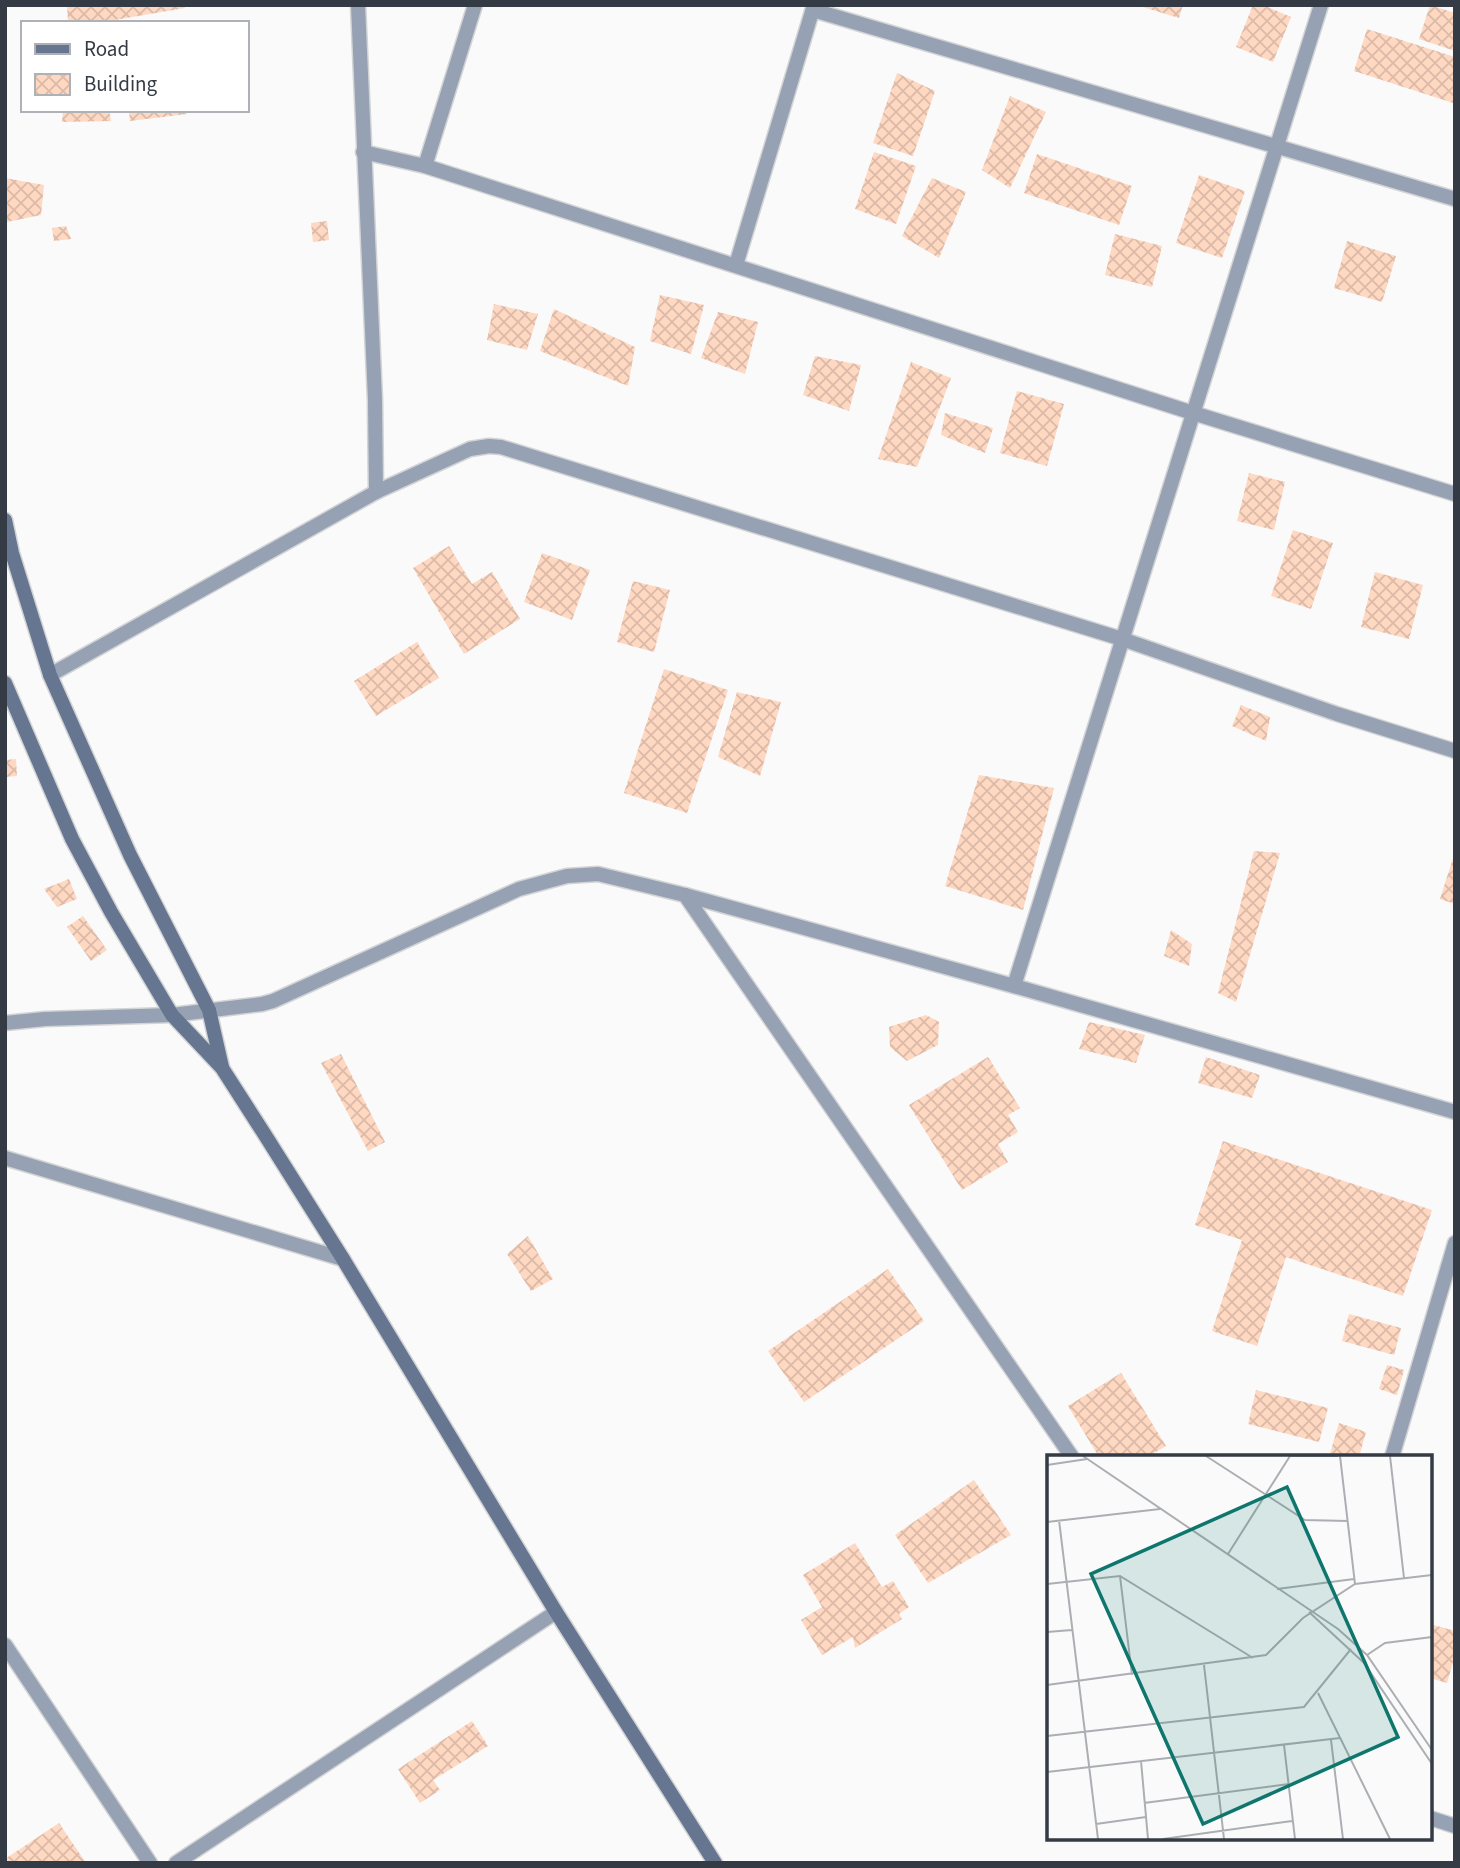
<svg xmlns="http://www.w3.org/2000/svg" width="1460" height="1868" viewBox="0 0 1460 1868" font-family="'Source Sans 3',sans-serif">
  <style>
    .building { fill: url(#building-cross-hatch) }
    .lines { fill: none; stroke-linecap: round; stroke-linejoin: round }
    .street-casing { stroke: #d3d4d6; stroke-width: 17 }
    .secondary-casing { stroke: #d3d4d6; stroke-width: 17 }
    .street { stroke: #96a1b3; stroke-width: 14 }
    .secondary { stroke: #667690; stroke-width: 14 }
    .inset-road { fill: none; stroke: #abaeb2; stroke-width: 2 }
    .view { fill: #0f766e; fill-opacity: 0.15; stroke: #0f766e; stroke-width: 3.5 }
    .inset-edge { fill: none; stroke: #353b45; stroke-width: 3.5 }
  </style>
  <defs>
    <pattern id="building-cross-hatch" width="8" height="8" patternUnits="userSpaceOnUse" patternTransform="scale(1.75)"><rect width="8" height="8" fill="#ffd8c2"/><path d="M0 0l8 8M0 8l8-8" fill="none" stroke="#dbbaa8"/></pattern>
  </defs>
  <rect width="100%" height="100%" fill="#fafafa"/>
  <g class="building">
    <path d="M67,5H184L185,8L97,23H68Z"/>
    <path d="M1136,5H1183L1179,18Z"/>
    <path d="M1253,5H1263L1291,17L1273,62L1236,47Z"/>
    <path d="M1430,5L1455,13V51L1419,39Z"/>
    <path d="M1367,29L1455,57L1453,103L1354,71Z"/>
    <path d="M897,73L935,91L913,156L873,143Z"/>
    <path d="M1010,96L1046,112L1010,188L982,170Z"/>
    <path d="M63,110H109L111,121L62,122Z"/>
    <path d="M129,110H187V114L130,121Z"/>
    <path d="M874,152L916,166L896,224L855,209Z"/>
    <path d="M1037,154L1132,186L1119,225L1024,193Z"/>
    <path d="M1199,175L1245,191L1222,258L1176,243Z"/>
    <path d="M5,178L44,185L41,215L7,222Z"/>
    <path d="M932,178L966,192L939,258L902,236Z"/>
    <path d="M327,221L329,240L313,242L311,223Z"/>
    <path d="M66,226L71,239L54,241L52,228Z"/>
    <path d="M1115,234L1162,246L1152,287L1105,275Z"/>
    <path d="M1347,241L1396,256L1382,302L1334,288Z"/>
    <path d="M660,295L704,305L691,354L650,341Z"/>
    <path d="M494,304L538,314L527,350L487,340Z"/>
    <path d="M554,309L635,347L628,386L540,351Z"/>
    <path d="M718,312L758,322L745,374L701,358Z"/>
    <path d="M815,356L861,365L849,411L803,395Z"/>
    <path d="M911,362L951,378L917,467L878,459Z"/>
    <path d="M1017,391L1064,404L1047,466L1000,453Z"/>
    <path d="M945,413L993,428L985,453L941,435Z"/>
    <path d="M1249,473L1285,482L1274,530L1237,521Z"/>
    <path d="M1293,530L1333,543L1311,609L1271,596Z"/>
    <path d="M449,546L472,584L492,572L520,619L464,654L413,568Z"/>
    <path d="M542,553L590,570L572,620L524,602Z"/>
    <path d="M1375,572L1423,585L1409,639L1361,627Z"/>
    <path d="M633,581L670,590L654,652L617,642Z"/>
    <path d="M417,642L439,678L376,716L354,681Z"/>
    <path d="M664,669L728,690L687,813L624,793Z"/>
    <path d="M737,692L781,702L760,776L718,757Z"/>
    <path d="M1241,705L1270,717L1266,741L1232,726Z"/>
    <path d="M16,759L17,776L5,777V760Z"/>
    <path d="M979,775L1054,788L1023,910L945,886Z"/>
    <path d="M1254,851L1280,853L1236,1002L1218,993Z"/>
    <path d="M1454,855H1455V904L1440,899Z"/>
    <path d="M69,879L77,899L57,907L44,889Z"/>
    <path d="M83,916L107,950L91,961L67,927Z"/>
    <path d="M1171,930L1192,944L1189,966L1164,956Z"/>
    <path d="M926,1015L939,1022L938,1045L907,1061L890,1047L889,1027Z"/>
    <path d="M1089,1022L1145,1035L1136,1063L1079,1049Z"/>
    <path d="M341,1054L385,1142L368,1151L321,1063Z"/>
    <path d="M988,1057L1020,1108L1008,1115L1018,1132L998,1144L1008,1162L962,1190L909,1105Z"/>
    <path d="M1206,1057L1260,1075L1252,1098L1198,1083Z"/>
    <path d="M1223,1141L1432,1210L1403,1296L1286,1257L1257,1346L1212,1331L1242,1240L1195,1225Z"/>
    <path d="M528,1236L553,1279L531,1291L507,1254Z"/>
    <path d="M888,1269L924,1321L804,1402L768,1351Z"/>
    <path d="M1349,1314L1401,1328L1394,1355L1342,1341Z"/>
    <path d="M1387,1365L1404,1370L1397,1395L1379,1389Z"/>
    <path d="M1121,1373L1166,1446L1147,1457H1099L1068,1406Z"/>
    <path d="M1256,1390L1328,1408L1319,1442L1248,1424Z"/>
    <path d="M1339,1423L1366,1432L1359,1457H1329Z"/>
    <path d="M974,1480L1011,1535L928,1583L895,1535Z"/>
    <path d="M855,1543L882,1587L893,1581L909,1607L899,1614L902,1619L855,1648L853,1637L822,1655L801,1620L822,1607L803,1575Z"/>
    <path d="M1430,1624L1455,1631V1655L1447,1683L1430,1678Z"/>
    <path d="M472,1721L488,1746L433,1780L440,1790L420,1803L398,1769Z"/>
    <path d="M59,1823L86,1863H5V1859Z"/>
  </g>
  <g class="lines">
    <g class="street-casing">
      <g id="street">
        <path d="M358,5L375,400L376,492"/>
        <path d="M813,10L1455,199"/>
        <path d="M363,152L425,166L1193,413L1455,494"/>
        <path d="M425,166L475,5"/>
        <path d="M736,265L814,5"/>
        <path d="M50,675L376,492L470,449L489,446L501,447L1122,639L1337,714L1455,751"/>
        <path d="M685,895L1072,1457"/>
        <path d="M1014,986L1321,5"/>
        <path d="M5,1023L45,1019L172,1015L262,1004L273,1001L519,889L567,876L598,874L685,895L1014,986L1455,1112"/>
        <path d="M5,1158L343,1259"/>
        <path d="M1392,1457L1455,1243"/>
        <path d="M5,1645L150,1863"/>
        <path d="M1430,1818L1455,1826"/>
        <path d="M176,1863L556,1612"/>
      </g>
    </g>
    <g class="secondary-casing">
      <g id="secondary">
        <path d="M5,520L12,553L50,675L130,855L209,1010L222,1067"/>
        <path d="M5,683L72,839L111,912L172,1015L222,1068L265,1135L343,1259L556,1612L715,1863"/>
      </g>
    </g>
    <use href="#street" class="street"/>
    <use href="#secondary" class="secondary"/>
  </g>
  <g transform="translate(1047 1455)">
    <rect width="385" height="385" fill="#fafafa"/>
    <path class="inset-road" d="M36,1L291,174L320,200L385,295M159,1L258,65L301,66M241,1H291M293,1L308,129M343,1L357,123M0,10L40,4M12,65L51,384M0,67L113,54M181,99L243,1M73,121L85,220M0,129L73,121L206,203M230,134L307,124M262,157L317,208L385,309M0,177L25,175M320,200L338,188L385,182M157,210L177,384M0,230L219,200L256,163L308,129L385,120M271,238L343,384M0,281L257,252L304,194M284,285L296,384M237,290L248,384M94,306L101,384M0,317L293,283M97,348L242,329M49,369L99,362M116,384L245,366"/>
    <path class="view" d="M240,32L351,282L156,369L44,119Z"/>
    <rect width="385" height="385" class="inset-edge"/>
  </g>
  <rect width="1460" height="1868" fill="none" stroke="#353b45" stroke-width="14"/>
  <rect x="21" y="21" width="228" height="91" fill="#ffffff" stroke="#aeb1b5" stroke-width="2"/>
  <rect x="35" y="44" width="35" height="10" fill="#667690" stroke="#aeb1b5" stroke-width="2"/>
  <text x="84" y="56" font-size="21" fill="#353b45">Road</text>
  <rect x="35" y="74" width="35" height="21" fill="url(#building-cross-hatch)" stroke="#aeb1b5" stroke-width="2"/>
  <text x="84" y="91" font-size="21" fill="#353b45">Building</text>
</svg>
